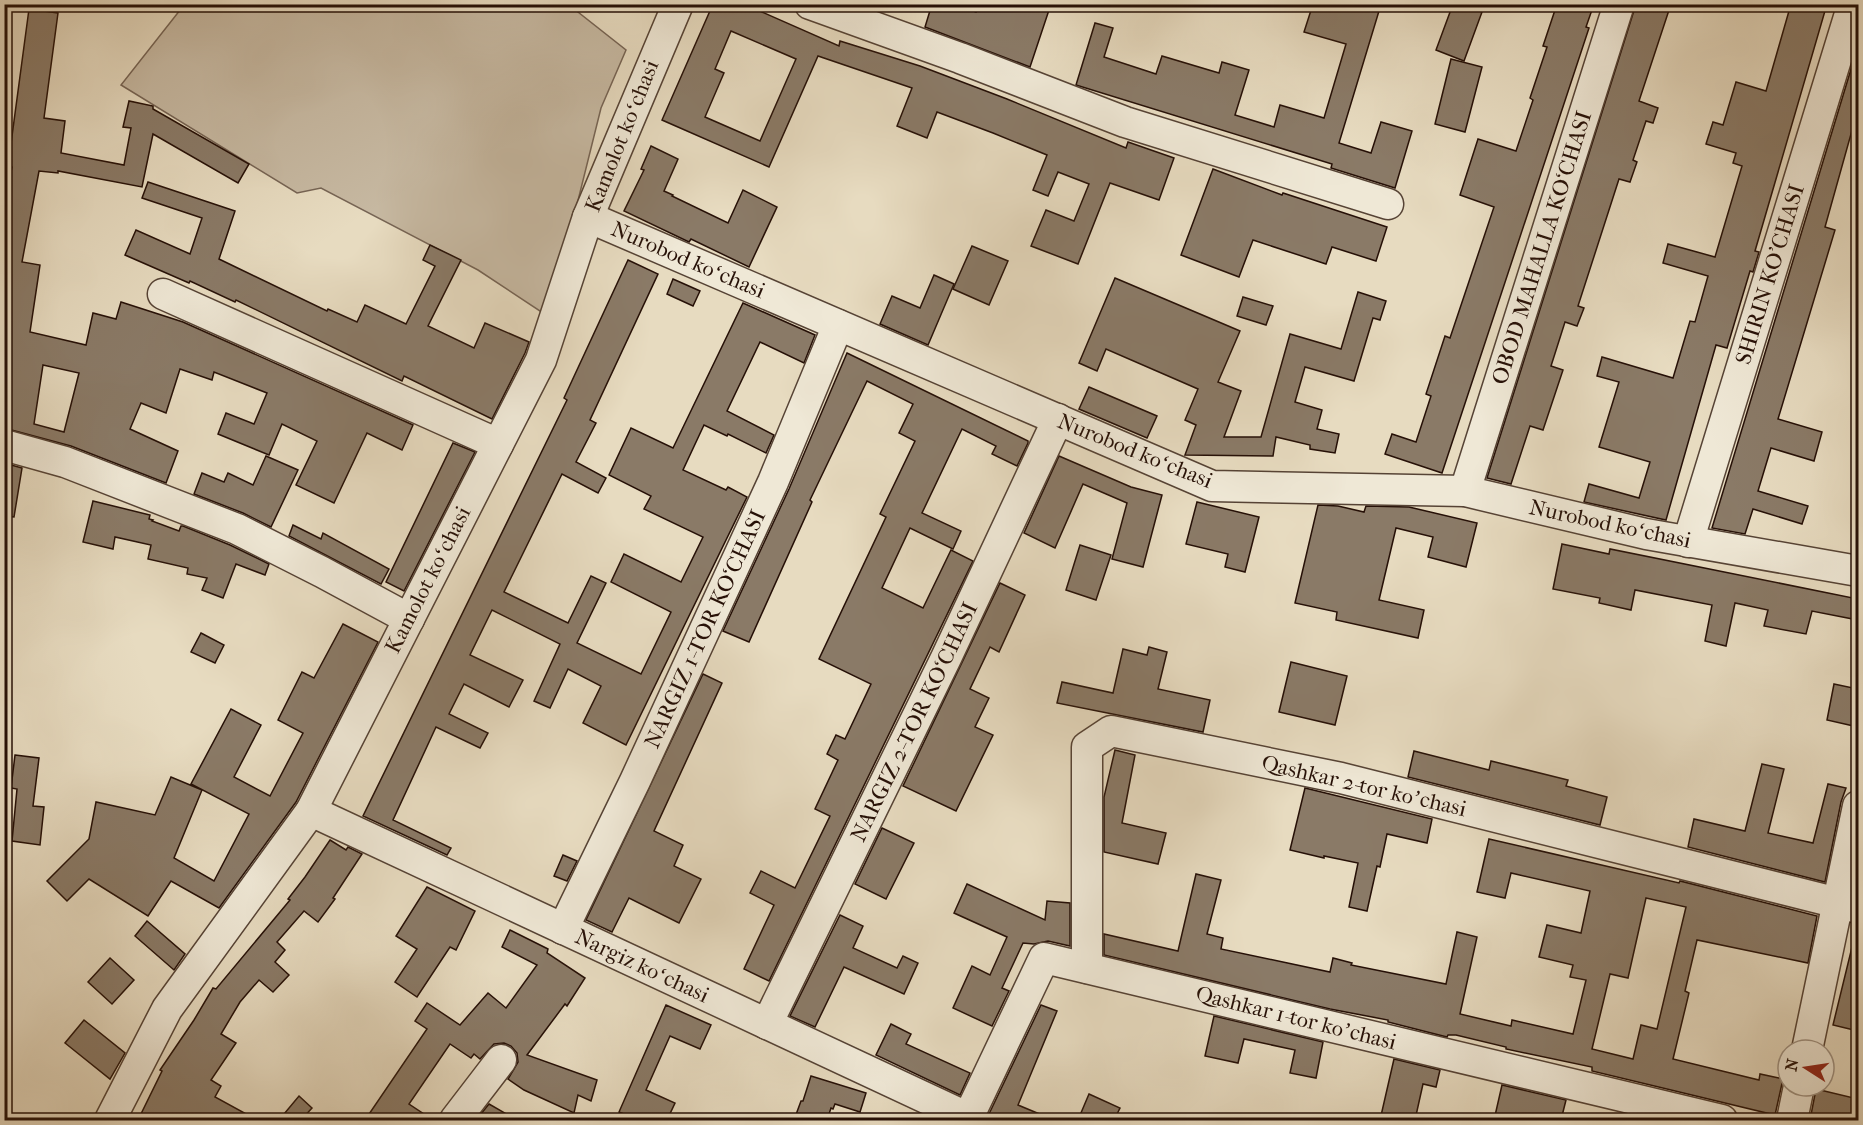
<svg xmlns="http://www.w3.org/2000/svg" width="1863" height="1125" viewBox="0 0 1863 1125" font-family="'IM FELL French Canon',serif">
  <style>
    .green { fill: #c6b8a1; stroke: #766454; stroke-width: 1.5 }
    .building { fill: #8a7a67; stroke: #261007; stroke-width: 1.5; fill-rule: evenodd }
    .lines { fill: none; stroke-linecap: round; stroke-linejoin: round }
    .minor-casing { stroke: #564335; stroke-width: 33 }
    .minor { stroke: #efe8d6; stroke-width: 30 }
    .labels { text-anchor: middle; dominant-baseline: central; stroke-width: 4.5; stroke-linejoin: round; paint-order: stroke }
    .street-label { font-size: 22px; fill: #261007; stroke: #efe8d6 }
  </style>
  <rect width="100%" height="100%" fill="#e7dbc0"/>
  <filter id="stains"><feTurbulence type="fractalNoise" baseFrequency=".00333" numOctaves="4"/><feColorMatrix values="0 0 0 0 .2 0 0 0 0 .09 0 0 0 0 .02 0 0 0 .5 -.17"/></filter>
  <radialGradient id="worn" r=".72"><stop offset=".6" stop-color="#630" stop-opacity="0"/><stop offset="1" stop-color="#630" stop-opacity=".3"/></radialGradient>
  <path class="green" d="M184,5H569L626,50L601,108L549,317L478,270L321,188L297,193L121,85Z"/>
  <g class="building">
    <path d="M713,4H744L839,46L840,41L920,66L1007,99L1126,148L1128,142L1174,158L1159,200L1110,183L1078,264L1031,246L1046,210L1074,221L1089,184L1058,172L1048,196L1033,190L1047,155L993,133L937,112L927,138L897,126L912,88L818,56L769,167L662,120ZM731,31L796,59L760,141L705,117L724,73L715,69Z"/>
    <path d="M932,4H955L976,12L979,4H1051L1030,67L925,27Z"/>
    <path d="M1313,4H1357L1379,11L1339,143L1371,153L1381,122L1412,131L1395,188L1331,168L1332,164L1076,85L1095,23L1113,28L1104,57L1156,74L1162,56L1219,73L1222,62L1249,70L1235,115L1274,127L1280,105L1324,118L1346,44L1304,32Z"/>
    <path d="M1453,4H1460L1482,12L1464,61L1436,50Z"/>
    <path d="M1557,4H1594L1586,27L1589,28L1442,473L1385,454L1392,434L1416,442L1431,396L1426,394L1445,336L1450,338L1494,207L1460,195L1478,139L1516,151L1533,100L1530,98L1547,47L1543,46Z"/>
    <path d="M1636,4H1671L1639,101L1658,108L1653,123L1646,121L1633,160L1637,162L1630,182L1619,179L1578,306L1584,308L1577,326L1565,322L1551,366L1563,370L1543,430L1530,426L1511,484L1487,478Z"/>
    <path d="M1791,4H1827L1755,251L1759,252L1753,272L1750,271L1727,348L1716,345L1666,520L1584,502L1589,484L1639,498L1650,462L1599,447L1619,382L1597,376L1602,357L1673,378L1690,321L1695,322L1708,276L1663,263L1668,244L1715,257L1742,166L1733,163L1736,153L1706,144L1713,122L1723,125L1736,82L1766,91Z"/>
    <path d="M29,9L58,13L44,118L65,121L61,153L124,165L131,128L123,127L129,101L153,106V109L249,164L238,183L153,134L142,187L58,171V173L39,171L22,262L40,265L30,332L86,345L93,313L116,319L121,302L183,322L413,425L402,450L367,433L334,503L296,485L317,441L282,424L269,455L218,434L226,413L254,424L267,393L214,372L212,380L180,369L166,413L141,403L130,429L178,451L166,483L71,446L4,428V206L12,167L8,166ZM43,365L79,373L64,432L34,424Z"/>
    <path d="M1855,56L1858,57V109L1825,227L1835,230L1778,419L1822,432L1814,461L1771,448L1758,491L1808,506L1802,524L1753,509L1745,534L1712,528Z"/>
    <path d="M1451,59L1482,67L1465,132L1435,124Z"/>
    <path d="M651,146L678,159L664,191L673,195L672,196L728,223L743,190L777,207L749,267L691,239L689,242L624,211L644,170L641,169Z"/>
    <path d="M1213,169L1282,195L1283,193L1387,227L1376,261L1332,247L1326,264L1253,240L1239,277L1181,255Z"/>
    <path d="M148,182L235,211L219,259L327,311L328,309L357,322L365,305L406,324L435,266L423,260L430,245L461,260L428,326L474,348L485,323L529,342L525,353L492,419L404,376L402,381L236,300L235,302L190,281L189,283L125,255L136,230L190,254L202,218L142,198Z"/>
    <path d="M972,246L1008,261L989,305L953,289Z"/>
    <path d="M628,260L658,274L590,420L596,423L576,462L606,478L598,493L562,474L504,592L568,623L591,576L606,583L577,643L641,674L671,612L611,582L624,554L681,582L703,537L644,509L651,496L609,475L631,428L673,448L743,303L815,335L804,363L760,342L727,411L774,435L766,453L728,434L727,436L704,425L683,470L726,490L728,487L747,497L626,745L583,723L601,686L568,669L550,708L534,701L560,644L492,610L470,655L523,680L509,707L464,684L449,714L488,733L480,748L436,727L393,820L451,848L447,855L363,816L567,400L564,398Z"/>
    <path d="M934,275L954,284L928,345L880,324L892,296L920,308Z"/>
    <path d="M1115,278L1240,331L1218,382L1241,391L1224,437H1261L1290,334L1341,349L1358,292L1386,301L1380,320L1373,318L1354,381L1305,367L1295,402L1322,410L1317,429L1339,434L1335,453L1310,449V445L1276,437L1273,456L1185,455L1196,425L1185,420L1198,389L1106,349L1097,371L1079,363Z"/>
    <path d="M673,279L700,291L693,306L667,294Z"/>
    <path d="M1243,297L1273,306L1266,325L1237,316Z"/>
    <path d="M847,353L1028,441V443L1017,466L992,454L996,446L962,429L922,513L961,531L953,549L910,528L882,588L923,608L951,550L973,561L769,981L744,969L774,905L750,893L761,871L795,888L830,816L815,809L838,760L827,754L836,735L845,739L871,684L819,659L886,517L880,514L915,441L899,433L913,404L867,381L810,500L812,502L749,642L723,631L789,489Z"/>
    <path d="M1089,387L1157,416L1147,438L1079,409Z"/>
    <path d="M453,443L475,452L404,591L386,582Z"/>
    <path d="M266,456L298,470L271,527L243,513L194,494L202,473L224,482L228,473L253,485Z"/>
    <path d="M1059,456L1131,487L1162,495L1143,567L1112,559L1127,503L1083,484L1055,548L1024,533Z"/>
    <path d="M4,463L22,468L14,517L4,516Z"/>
    <path d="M93,501L150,515L149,519L153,520L152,521L179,531L181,526H183L230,545L269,564L265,575L236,564L223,598L202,590L207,578L187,574L188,568L148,559L151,545L115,537L113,549L83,542Z"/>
    <path d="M1197,502L1259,517L1245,572L1225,567L1228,554L1186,544Z"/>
    <path d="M1318,505L1338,506L1364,512L1366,506L1409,507L1477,523L1466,567L1428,557L1433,537L1396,528L1379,600L1424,610L1418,638L1336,620L1337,612L1295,603Z"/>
    <path d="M293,525L321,539L323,533L389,569L381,584L289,536Z"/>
    <path d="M1562,544L1609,554L1610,549L1858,599V620L1812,611L1806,634L1764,626L1768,610L1735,603L1726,646L1705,641L1712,605L1635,590L1631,610L1599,603L1600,598L1553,589Z"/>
    <path d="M1080,545L1111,555L1096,600L1066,590Z"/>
    <path d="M1000,583L1025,595L999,652L990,647L970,689L989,698L975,727L993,735L956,811L903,786Z"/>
    <path d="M343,624L378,642L296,802L219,908L171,881L148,916L89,879L67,901L47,881L89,839L96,802L155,815L171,777L202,790L174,858L214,881L249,814L191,784L231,709L261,725L234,777L270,796L303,733L278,720L302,672L314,678Z"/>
    <path d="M201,633L224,645L215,663L191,652Z"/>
    <path d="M1149,647L1167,652L1158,689L1210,700L1203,732L1057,703L1062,682L1113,693L1123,649L1147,655Z"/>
    <path d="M1291,662L1347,676L1335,725L1279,712Z"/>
    <path d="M703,674L722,683L654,831L683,845L674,866L701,879L679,923L629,898L612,932L586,920Z"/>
    <path d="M1834,684L1858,689V727L1827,720Z"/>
    <path d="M1115,750L1135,755L1122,823L1166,833L1158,864L1104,852V797Z"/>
    <path d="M1414,751L1489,770L1491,761L1568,780L1566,786L1607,797L1600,825L1408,777Z"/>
    <path d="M15,755L39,758L33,806L44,807L40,845L12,841L17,789L11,788Z"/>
    <path d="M1762,764L1784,769L1768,833L1813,843L1828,784L1846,788L1841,802L1825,882L1688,847L1694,819L1745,831Z"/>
    <path d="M1305,788L1432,819L1427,843L1387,834L1380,867L1377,866L1367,911L1349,907L1358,863L1324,856V858L1290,850Z"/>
    <path d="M882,828L914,843L886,899L855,884Z"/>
    <path d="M1489,839L1679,883L1680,881L1817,916L1808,963L1697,940L1685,991L1689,993L1673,1059L1759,1080L1760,1074L1783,1079L1775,1115L1592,1071V1067L1506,1049V1047L1456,1035H1448L1447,1037L1388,1022V1020L1330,1009L1104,955V934L1178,951L1196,874L1221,880L1207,934L1223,938L1221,949L1330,972L1333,958L1352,963L1351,965L1446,984L1457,932L1477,937L1460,1014L1511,1026L1512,1020L1573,1034L1586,980L1570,977L1573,965L1539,957L1547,925L1581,933L1590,891L1511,873L1505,898L1477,892ZM1646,898L1686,907L1657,1029L1641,1025L1633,1059L1592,1049L1610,974L1628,978Z"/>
    <path d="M330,840L346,850L348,847L362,854L333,898L335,899L318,922L304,911L277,942L285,950L275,962L289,975L273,992L259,980L240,1002L221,1034L236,1043L211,1080L221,1086L215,1097L257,1120H138L162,1071L160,1070L194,1020L213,988L216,989L290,900L288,899L305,877Z"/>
    <path d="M563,855L577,861L567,881L554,876Z"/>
    <path d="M967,884L1045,920L1047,901L1070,903V946L1048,941L1034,944L1023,943L1002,988L1009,991L992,1026L953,1008L972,966L990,975L1007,937L954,913Z"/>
    <path d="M427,887L475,911L456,950L450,947L417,997L395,982L417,949L396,936Z"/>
    <path d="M840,915L863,926L853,948L897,968L903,956L918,963L904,994L844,967L815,1027L790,1016Z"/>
    <path d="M147,921L185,954L174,970L135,936Z"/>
    <path d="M510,930L548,949L547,953L585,978L567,1006L565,1004L527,1055L597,1080L591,1101L578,1095L574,1113L524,1090L508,1079L518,1062L517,1053L511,1046L504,1043L494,1044L480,1059L474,1054L471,1058L450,1044L409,1104L433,1120H365L427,1029L415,1021L427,1003L460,1025L488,993L506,1008L537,965L502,947Z"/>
    <path d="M1852,947H1858V1031L1833,1025Z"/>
    <path d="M110,958L134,980L112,1004L88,982Z"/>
    <path d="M666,1005L711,1025L700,1049L670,1036L646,1090L675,1103L667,1120H638L619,1112Z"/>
    <path d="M1041,1005L1057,1011L1018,1105L1054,1120H998L990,1117L989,1114Z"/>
    <path d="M1214,1016L1323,1042L1316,1078L1290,1073L1295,1050L1244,1039L1238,1063L1205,1056Z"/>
    <path d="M84,1020L125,1053L110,1079L65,1043Z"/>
    <path d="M891,1024L911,1034L906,1044L970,1073L960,1095L876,1055Z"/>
    <path d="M1394,1059L1440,1070L1436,1087L1423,1084L1415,1120H1380Z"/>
    <path d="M811,1076L866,1093L860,1112L835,1104L833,1109L831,1108L827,1120H794L801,1101H803Z"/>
    <path d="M1502,1085L1566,1100L1561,1120H1494Z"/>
    <path d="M1816,1089L1858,1099V1120H1810Z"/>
    <path d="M1089,1094L1120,1108L1114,1120H1078Z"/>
    <path d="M299,1096L312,1108L301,1120H279Z"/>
    <path d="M489,1104L517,1120H476Z"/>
  </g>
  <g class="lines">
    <g class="minor-casing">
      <g id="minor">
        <path d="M810,4L960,58L1125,122L1388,204"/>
        <path d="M588,217L1212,486L1465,491L1646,534L1858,571"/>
        <path d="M163,294L498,444"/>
        <path d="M4,445L65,462L237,529L322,572L409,619"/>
        <path id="s1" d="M1465,491L1619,4"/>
        <path id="s2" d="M1688,542L1853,4"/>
        <path d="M311,811L973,1120"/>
        <path id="s3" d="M563,929L635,781L773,482L838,325"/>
        <path d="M1087,968V747L1111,731L1341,778L1858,908"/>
        <path id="s4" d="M767,1024L946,658L1058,419"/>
        <path d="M1807,1050L1858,806"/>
        <path d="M110,1120L167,1009L311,811L541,360L588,217L678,4"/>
        <path d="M455,1120L501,1060"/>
        <path d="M967,1120L1044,958L1722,1120"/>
        <path d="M1792,1120L1799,1086"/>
      </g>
    </g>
    <use href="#minor" class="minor"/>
  </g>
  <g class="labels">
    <g class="street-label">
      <text transform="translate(622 136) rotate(-68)">Kamolot koʻchasi</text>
      <text stroke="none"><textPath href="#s1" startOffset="255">OBOD MAHALLA KO‘CHASI</textPath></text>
      <text transform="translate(688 260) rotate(23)">Nurobod koʻchasi</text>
      <text stroke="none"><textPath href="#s2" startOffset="280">SHIRIN KO'CHASI</textPath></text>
      <text transform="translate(1135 451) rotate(22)">Nurobod koʻchasi</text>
      <text transform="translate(1610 524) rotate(12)">Nurobod koʻchasi</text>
      <text transform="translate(428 580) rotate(-63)">Kamolot koʻchasi</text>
      <text stroke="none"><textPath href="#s3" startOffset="332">NARGIZ 1-TOR KO‘CHASI</textPath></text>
      <text stroke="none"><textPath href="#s4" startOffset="336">NARGIZ 2-TOR KO‘CHASI</textPath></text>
      <text transform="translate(1364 786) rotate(13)">Qashkar 2-tor koʼchasi</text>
      <text transform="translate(642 966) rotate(25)">Nargiz koʻchasi</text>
      <text transform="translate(1296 1018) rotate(14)">Qashkar 1-tor koʼchasi</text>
    </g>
  </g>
  <rect width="1863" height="1125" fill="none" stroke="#e7dbc0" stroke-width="24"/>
  <rect x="6" y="6" width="1851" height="1113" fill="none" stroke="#261007" stroke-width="3"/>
  <rect x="12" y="12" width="1839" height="1101" fill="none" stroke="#261007" stroke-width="1.5"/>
  <g transform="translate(1806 1068) rotate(282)"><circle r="28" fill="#efe8d6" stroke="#9f9283" stroke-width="1.5"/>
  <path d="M0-4.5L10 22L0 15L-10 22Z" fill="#8f2418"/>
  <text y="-9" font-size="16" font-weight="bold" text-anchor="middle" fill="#261007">N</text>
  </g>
  <rect width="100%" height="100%" filter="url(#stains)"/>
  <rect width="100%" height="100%" fill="url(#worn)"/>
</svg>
